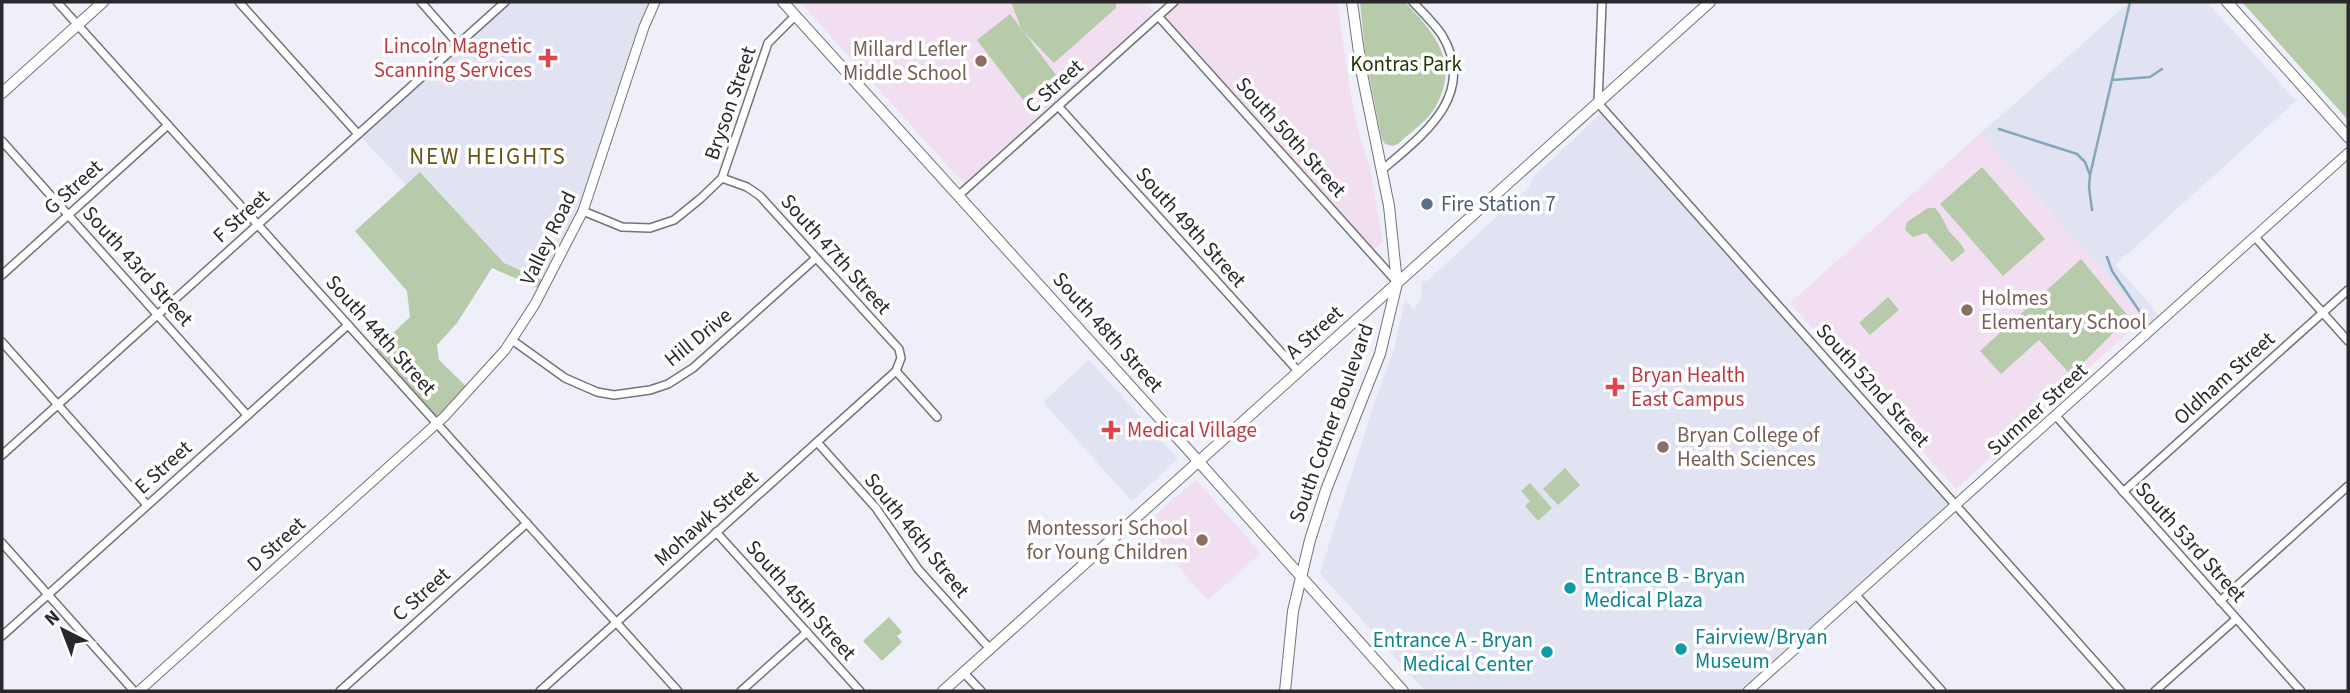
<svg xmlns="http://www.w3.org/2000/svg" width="2350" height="693" viewBox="0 0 2350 693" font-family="'Source Sans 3',sans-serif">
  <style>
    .commercial { fill: #f1dff0 }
    .built { fill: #e1e2f2 }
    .education { fill: #f1dff1 }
    .green { fill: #b7cbaa }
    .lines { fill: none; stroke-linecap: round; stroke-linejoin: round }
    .stream { stroke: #86a7ba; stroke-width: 2.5 }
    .minor-casing { stroke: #72737b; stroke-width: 10 }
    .tertiary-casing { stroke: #72737b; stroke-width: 11 }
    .secondary-casing { stroke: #72737b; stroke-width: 12 }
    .minor { stroke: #fff; stroke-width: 7 }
    .tertiary { stroke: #fff; stroke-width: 9 }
    .secondary { stroke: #fff; stroke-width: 10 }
    .health-dot { fill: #e0444e; stroke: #fff; stroke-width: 2.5 }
    .education-dot { fill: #8d6e63; stroke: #fff; stroke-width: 2.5 }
    .service-dot { fill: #5c6f8a; stroke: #fff; stroke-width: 2.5 }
    .culture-dot { fill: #0f9aa8; stroke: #fff; stroke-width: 2.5 }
    .labels { text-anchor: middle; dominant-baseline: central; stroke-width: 7; stroke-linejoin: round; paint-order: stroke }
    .health-label { font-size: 21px; fill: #be3a42; stroke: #fff; text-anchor: start }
    .education-label { font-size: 21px; fill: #785e54; stroke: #fff; text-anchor: end }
    .park-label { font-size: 21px; fill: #1d3802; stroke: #fff }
    .street-label { font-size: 21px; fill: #29292d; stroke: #fff }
    .service-label { font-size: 21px; fill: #4e5e75; stroke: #fff; text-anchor: start }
    .culture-label { font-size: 21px; fill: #0d838f; stroke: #fff; text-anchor: start }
    .neighbourhood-label { font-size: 23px; letter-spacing: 2px; fill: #675419; stroke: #fff }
  </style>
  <rect width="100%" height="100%" fill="#eeeff8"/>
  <path class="commercial" d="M1174,2H1337L1351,96L1359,133L1371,172L1383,242L1371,252L1158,16Z"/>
  <g class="built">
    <path d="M505,2H655L592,187L546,282L504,263L421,172L406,185L358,134Z"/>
    <path d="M2130,2H2207L2296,101L2115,265L2163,320L2153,328L1981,133Z"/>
    <path d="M1604,111L1956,505L1748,691H1425L1320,573L1374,404L1395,346L1405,299L1414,310L1421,299L1422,281H1427L1529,187L1533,177Z"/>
    <path d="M1089,360L1178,459L1132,501L1043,402Z"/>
  </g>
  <g class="education">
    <path d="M800,2H1145L1158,16L967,187Z"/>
    <path d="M1981,133L2144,318L1956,489L1790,303Z"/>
    <path d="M1196,480L1261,553L1208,600L1142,526Z"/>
  </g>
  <g class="green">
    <path d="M1011,2H1116V8L1054,63L1024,32L1056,75L1023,100L977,40L1010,14L1021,28Z"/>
    <path d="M1360,2H1405C1433,32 1460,61 1437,104C1429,121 1411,131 1398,144L1393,146L1385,144L1382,139L1366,61Z"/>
    <path d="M2242,2H2348V121V120Z"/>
    <path d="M1982,167L2045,239L2003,276L1940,204Z"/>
    <path d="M420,172L504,263L546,282L542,290L492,268L457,323L437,345L439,360L470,390L437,423L373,352L410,317L407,291L355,231Z"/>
    <path d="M1928,208H1935C1941,215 1944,220 1947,228C1951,236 1961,241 1965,251L1952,262L1926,233L1913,237L1905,230L1907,222Z"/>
    <path d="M2081,259L2129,317L2071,375L2039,340L2001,374L1980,351Z"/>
    <path d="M1888,297L1899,310L1870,335L1859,323Z"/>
    <path d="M1565,468L1580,485L1558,505L1543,489Z"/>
    <path d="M1530,483L1552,508L1538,521L1525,506L1530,501L1521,491Z"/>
    <path d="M889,617L902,632L897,636L902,642L882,661L863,641Z"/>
  </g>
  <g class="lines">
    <g class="stream">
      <path d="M2113,80L2150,77L2162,69"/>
      <path d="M1999,129L2077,154L2085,162L2090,175"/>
      <path d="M2092,210L2089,187L2090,175L2130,2"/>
      <path d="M2107,257L2112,271L2140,312"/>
    </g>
    <g class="minor-casing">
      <g id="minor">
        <path d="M57,2L678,691"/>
        <path d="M239,2L358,134"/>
        <path d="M421,2L458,44"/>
        <path d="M1602,2L1598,103L2121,691"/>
        <path d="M1158,16L1396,281"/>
        <path d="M1058,106L1298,371"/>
        <path d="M2,141L247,415"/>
        <path d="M1382,170C1423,135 1478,95 1442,35C1434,23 1422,12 1413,2"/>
        <path d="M958,196L1174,2"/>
        <path d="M583,211L622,227L650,228L674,220L700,199L722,178L768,43L795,16"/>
        <path d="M2255,237L2348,341"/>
        <path d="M2,275L168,125"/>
        <path d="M512,340L565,378L597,392L614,395L650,390L668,384L693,368L816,258"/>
        <path d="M2,342L147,505"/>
        <path d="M896,371L937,417"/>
        <path d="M2056,416L2301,691"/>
        <path d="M817,442L876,508L918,569L990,649"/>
        <path d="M2,455L505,2"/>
        <path d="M2123,492L2348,290"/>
        <path d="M716,532L860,691"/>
        <path d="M2,543L134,691"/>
        <path d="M1856,595L1942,691"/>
        <path d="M2220,601L2348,486"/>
        <path d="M2,636L348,325"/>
        <path d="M964,673L981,691"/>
        <path d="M340,691L527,523"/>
        <path d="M540,691L896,371L901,358L899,349L760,196L747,187L722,178"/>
        <path d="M741,691L807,632"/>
        <path d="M2155,691L2236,619"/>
      </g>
    </g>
    <g class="tertiary-casing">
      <g id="tertiary">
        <path d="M139,691L444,417L505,350L535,304L583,211L644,27L655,2"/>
        <path d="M1748,691L2348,153"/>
      </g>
    </g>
    <g class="secondary-casing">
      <g id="secondary">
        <path d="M783,2L1191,453L1403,691"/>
        <path d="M2227,2L2348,137"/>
        <path d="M2,93L103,2"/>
        <path d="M943,691L1710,2"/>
        <path d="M1285,691L1293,611L1310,540L1326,490L1380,354L1397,283L1389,206L1362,74L1352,2"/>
      </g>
    </g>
    <use href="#minor" class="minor"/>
    <use href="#tertiary" class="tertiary"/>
    <use href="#secondary" class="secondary"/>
  </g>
  <g class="health-dot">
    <path d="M544.5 47.5h7v7h7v7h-7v7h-7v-7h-7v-7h7z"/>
    <path d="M1611.5 376.5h7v7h7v7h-7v7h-7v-7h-7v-7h7z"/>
    <path d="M1107.5 419.5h7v7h7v7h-7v7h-7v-7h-7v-7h7z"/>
  </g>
  <g class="education-dot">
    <circle cx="981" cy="61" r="7"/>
    <circle cx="1967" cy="310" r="7"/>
    <circle cx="1663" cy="447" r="7"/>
    <circle cx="1202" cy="540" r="7"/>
  </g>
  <circle class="service-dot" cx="1427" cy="204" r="7"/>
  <g class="culture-dot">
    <circle cx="1570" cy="588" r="7"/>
    <circle cx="1681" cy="649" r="7"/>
    <circle cx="1547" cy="652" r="7"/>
  </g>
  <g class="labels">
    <g class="health-label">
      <text x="532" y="46" text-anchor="end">Lincoln Magnetic<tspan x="532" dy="24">Scanning Services</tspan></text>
      <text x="1631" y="375">Bryan Health<tspan x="1631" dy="24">East Campus</tspan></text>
      <text x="1127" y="430">Medical Village</text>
    </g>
    <g class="education-label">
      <text x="967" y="49">Millard Lefler<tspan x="967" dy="24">Middle School</tspan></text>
      <text x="1981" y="298" text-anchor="start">Holmes<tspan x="1981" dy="24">Elementary School</tspan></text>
      <text x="1677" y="435" text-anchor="start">Bryan College of<tspan x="1677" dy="24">Health Sciences</tspan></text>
      <text x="1188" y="528">Montessori School<tspan x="1188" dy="24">for Young Children</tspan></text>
    </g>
    <g class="park-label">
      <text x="1406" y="64">Kontras Park</text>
    </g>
    <g class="street-label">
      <text transform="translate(1054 86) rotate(-42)">C Street</text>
      <text transform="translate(730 103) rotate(-71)">Bryson Street</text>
      <text transform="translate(1291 137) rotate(48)">South 50th Street</text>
      <text transform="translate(73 187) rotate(-42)">G Street</text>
      <text transform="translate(241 216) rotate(-42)">F Street</text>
      <text transform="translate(1191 227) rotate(48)">South 49th Street</text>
      <text transform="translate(548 238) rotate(-64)">Valley Road</text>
      <text transform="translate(836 254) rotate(48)">South 47th Street</text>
      <text transform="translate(138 266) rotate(48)">South 43rd Street</text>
      <text transform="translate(1108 332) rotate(48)">South 48th Street</text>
      <text transform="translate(1314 332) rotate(-42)">A Street</text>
      <text transform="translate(381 335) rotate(48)">South 44th Street</text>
      <text transform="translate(698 337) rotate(-39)">Hill Drive</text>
      <text transform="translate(2224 378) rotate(-42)">Oldham Street</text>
      <text transform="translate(1873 385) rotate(48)">South 52nd Street</text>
      <text transform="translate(2037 409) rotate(-42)">Sumner Street</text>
      <text transform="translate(1331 423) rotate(-70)">South Cotner Boulevard</text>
      <text transform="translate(163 467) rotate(-42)">E Street</text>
      <text transform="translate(706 518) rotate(-42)">Mohawk Street</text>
      <text transform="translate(917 535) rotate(51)">South 46th Street</text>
      <text transform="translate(2191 542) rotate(48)">South 53rd Street</text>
      <text transform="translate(276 544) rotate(-42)">D Street</text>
      <text transform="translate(421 594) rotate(-42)">C Street</text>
      <text transform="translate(801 600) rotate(48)">South 45th Street</text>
    </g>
    <g class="service-label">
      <text x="1441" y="204">Fire Station 7</text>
    </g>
    <g class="culture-label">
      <text x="1584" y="576">Entrance B - Bryan<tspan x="1584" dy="24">Medical Plaza</tspan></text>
      <text x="1695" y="637">Fairview/Bryan<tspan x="1695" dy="24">Museum</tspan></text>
      <text x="1533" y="640" text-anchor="end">Entrance A - Bryan<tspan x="1533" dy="24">Medical Center</tspan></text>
    </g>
    <g class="neighbourhood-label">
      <text x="488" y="156">NEW HEIGHTS</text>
    </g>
  </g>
  <rect width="2350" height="693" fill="none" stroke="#29292d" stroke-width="7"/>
  <g transform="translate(63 630) rotate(318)" stroke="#ffffff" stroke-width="5" paint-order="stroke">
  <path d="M0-5L12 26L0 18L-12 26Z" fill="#29292d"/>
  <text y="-10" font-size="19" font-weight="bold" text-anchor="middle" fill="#29292d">N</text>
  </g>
</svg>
